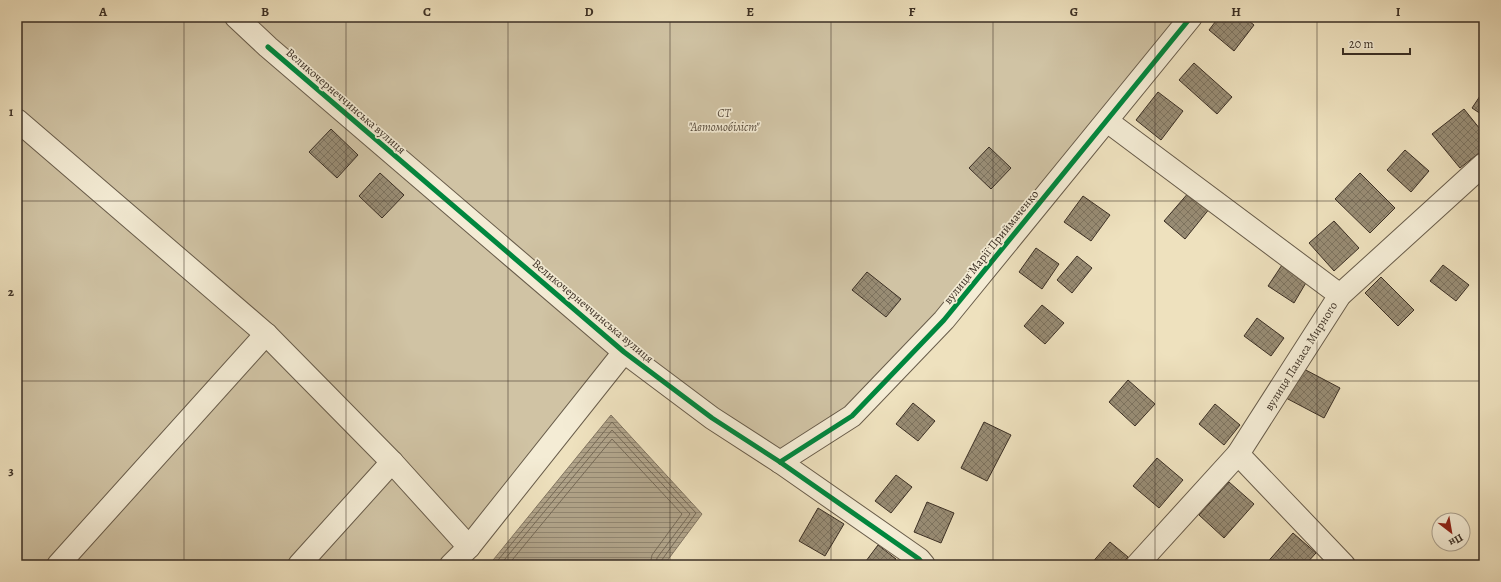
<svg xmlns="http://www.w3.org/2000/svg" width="1501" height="582" viewBox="0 0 1501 582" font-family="Alegreya,serif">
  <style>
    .garden { fill: #d0c3a4; stroke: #867964 }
    .water { fill: url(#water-rules); stroke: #827561 }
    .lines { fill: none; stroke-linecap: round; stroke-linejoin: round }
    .shore { stroke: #766a57; stroke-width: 1 }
    .building { fill: url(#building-cross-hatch); stroke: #3b2f24 }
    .minor-casing { stroke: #685c4a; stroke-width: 24 }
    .minor { stroke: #f4ecd5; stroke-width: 22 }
    .cycleway-casing { stroke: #f4ecd5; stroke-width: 8 }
    .cycleway { stroke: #00873e; stroke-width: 5 }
    .grid { fill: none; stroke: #3b2f24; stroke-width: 1; stroke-opacity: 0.55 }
    .labels { text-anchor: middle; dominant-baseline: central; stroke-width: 3.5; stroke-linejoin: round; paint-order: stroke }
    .street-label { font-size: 12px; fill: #3b2f24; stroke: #f4ecd5 }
    .park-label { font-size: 12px; font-style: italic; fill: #594d3e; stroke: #f4ecd5 }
    .neatline { fill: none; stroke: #3b2f24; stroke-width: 1.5 }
    .grid-label { font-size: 13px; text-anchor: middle; font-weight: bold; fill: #3b2f24 }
  </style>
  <defs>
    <pattern id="water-rules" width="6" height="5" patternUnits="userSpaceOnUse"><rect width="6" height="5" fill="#b1a48a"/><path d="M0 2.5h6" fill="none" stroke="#918671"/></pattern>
    <pattern id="building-cross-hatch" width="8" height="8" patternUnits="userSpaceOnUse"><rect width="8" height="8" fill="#988c74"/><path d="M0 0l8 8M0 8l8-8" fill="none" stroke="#7d735f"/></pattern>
  </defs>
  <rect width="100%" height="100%" fill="#eee1be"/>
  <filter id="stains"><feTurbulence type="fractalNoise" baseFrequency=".005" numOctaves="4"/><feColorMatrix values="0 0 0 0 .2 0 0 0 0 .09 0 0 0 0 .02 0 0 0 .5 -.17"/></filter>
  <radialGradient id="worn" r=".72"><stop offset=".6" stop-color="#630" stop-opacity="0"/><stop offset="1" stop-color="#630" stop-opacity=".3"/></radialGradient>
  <path class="garden" d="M17,17H1191L852,416L780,462L624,352L451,565H17Z"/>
  <path class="water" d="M611,415L702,514L664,565H489Z"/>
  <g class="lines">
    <g class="shore">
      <path d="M494,565L612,422L696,513L661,561V565"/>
      <path d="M500,565L612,430L690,514L657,558L656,565"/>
      <path d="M508,565L612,439L682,514L652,555L650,565"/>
    </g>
  </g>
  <g class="building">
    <path d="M1219,17H1244L1254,25L1234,51L1209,30Z"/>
    <path d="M1194,63L1232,97L1217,114L1179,80Z"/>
    <path d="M1484,90V116L1472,108Z"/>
    <path d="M1158,92L1183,111L1161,140L1136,120Z"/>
    <path d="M1464,109L1484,134V149L1460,168L1432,134Z"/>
    <path d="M331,129L358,155L337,178L309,152Z"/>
    <path d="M989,147L1011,168L991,189L969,168Z"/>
    <path d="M1405,150L1429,171L1411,192L1387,170Z"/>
    <path d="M380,173L404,195L382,218L359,196Z"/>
    <path d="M1360,173L1395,208L1370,233L1335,199Z"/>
    <path d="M1190,191L1210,208L1185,239L1164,221Z"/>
    <path d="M1083,196L1110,215L1091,241L1064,222Z"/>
    <path d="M1334,221L1359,248L1334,271L1309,243Z"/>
    <path d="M1036,248L1059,264L1042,289L1019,272Z"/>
    <path d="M1077,256L1092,268L1072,293L1057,280Z"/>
    <path d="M1282,265L1307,281L1294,303L1268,286Z"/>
    <path d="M1443,265L1469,285L1456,301L1430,281Z"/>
    <path d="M867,272L901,299L886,317L852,290Z"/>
    <path d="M1381,277L1414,310L1398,326L1365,293Z"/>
    <path d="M1042,305L1064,323L1045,344L1024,326Z"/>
    <path d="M1257,318L1284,338L1271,356L1244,336Z"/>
    <path d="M1302,368L1340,388L1324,418L1286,398Z"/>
    <path d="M1128,380L1155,404L1135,426L1109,402Z"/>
    <path d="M913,403L935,421L918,441L896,424Z"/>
    <path d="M1215,404L1240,425L1224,445L1199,424Z"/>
    <path d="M984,422L1011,435L987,481L961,468Z"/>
    <path d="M1157,458L1183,480L1159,508L1133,486Z"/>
    <path d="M896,475L912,487L891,513L875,501Z"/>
    <path d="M1229,482L1254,504L1224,538L1199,515Z"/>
    <path d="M927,502L954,513L941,543L914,532Z"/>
    <path d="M818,508L844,524L825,556L799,541Z"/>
    <path d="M1293,533L1316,553L1305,565H1265Z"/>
    <path d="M1110,542L1128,557L1121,565H1090Z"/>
    <path d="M878,545L896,559L892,565H863Z"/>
  </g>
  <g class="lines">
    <g class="minor-casing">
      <g id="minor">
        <path d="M236,17L268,47L624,352L712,418L780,462L919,559L924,565"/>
        <path d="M17,120L266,334L392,462L469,547"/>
        <path d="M1107,121L1340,295"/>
        <path d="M1238,454L1344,565"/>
        <path d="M780,462L852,416L944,320L1191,17"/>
        <path d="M58,565L266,334"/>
        <path d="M299,565L392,462"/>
        <path d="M451,565L469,547L624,352"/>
        <path d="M1137,565L1238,454L1340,295L1484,164"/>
      </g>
    </g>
    <use href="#minor" class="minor"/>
    <g class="cycleway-casing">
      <g id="cycleway">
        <path d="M268,47L624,352L712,418L780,462L919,559L924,565"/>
        <path d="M780,462L852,416L944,320L1191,17"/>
      </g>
    </g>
    <use href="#cycleway" class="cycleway"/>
  </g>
  <path class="grid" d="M184,17V565M346,17V565M508,17V565M670,17V565M831,17V565M993,17V565M1155,17V565M1317,17V565M17,201H1484M17,381H1484"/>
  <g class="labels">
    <g class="street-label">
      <text transform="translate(346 101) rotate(41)">Великочернеччинська вулиця</text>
      <text transform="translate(991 247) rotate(-51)">вулиця Марії Приймаченко</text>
      <text transform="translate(593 311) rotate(40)">Великочернеччинська вулиця</text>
      <text transform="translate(1301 356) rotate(-58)">вулиця Панаса Мирного</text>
    </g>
    <g class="park-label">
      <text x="724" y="113">СТ<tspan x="724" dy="14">"Автомобіліст"</tspan></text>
    </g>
  </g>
  <rect width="1501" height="582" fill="none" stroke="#eee1be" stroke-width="44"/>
  <g transform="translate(1451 532) rotate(149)"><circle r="19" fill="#f4ecd5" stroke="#aaa08e"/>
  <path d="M0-3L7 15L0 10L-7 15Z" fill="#8f2418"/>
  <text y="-6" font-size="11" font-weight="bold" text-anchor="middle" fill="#3b2f24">Пн</text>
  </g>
  <path d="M1343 48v6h67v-6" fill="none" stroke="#3b2f24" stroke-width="2"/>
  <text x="1349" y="48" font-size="12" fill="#3b2f24" stroke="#f4ecd5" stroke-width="3" paint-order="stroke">20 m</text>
  <rect x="22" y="22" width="1457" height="538" class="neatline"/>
  <g class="grid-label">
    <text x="103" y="16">A</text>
    <text x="265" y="16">B</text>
    <text x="427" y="16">C</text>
    <text x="589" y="16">D</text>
    <text x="750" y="16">E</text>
    <text x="912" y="16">F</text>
    <text x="1074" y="16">G</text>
    <text x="1236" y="16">H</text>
    <text x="1398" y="16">I</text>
    <text x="11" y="116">1</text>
    <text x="11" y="296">2</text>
    <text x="11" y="475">3</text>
  </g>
  <rect width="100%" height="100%" filter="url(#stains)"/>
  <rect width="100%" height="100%" fill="url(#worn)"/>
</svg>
